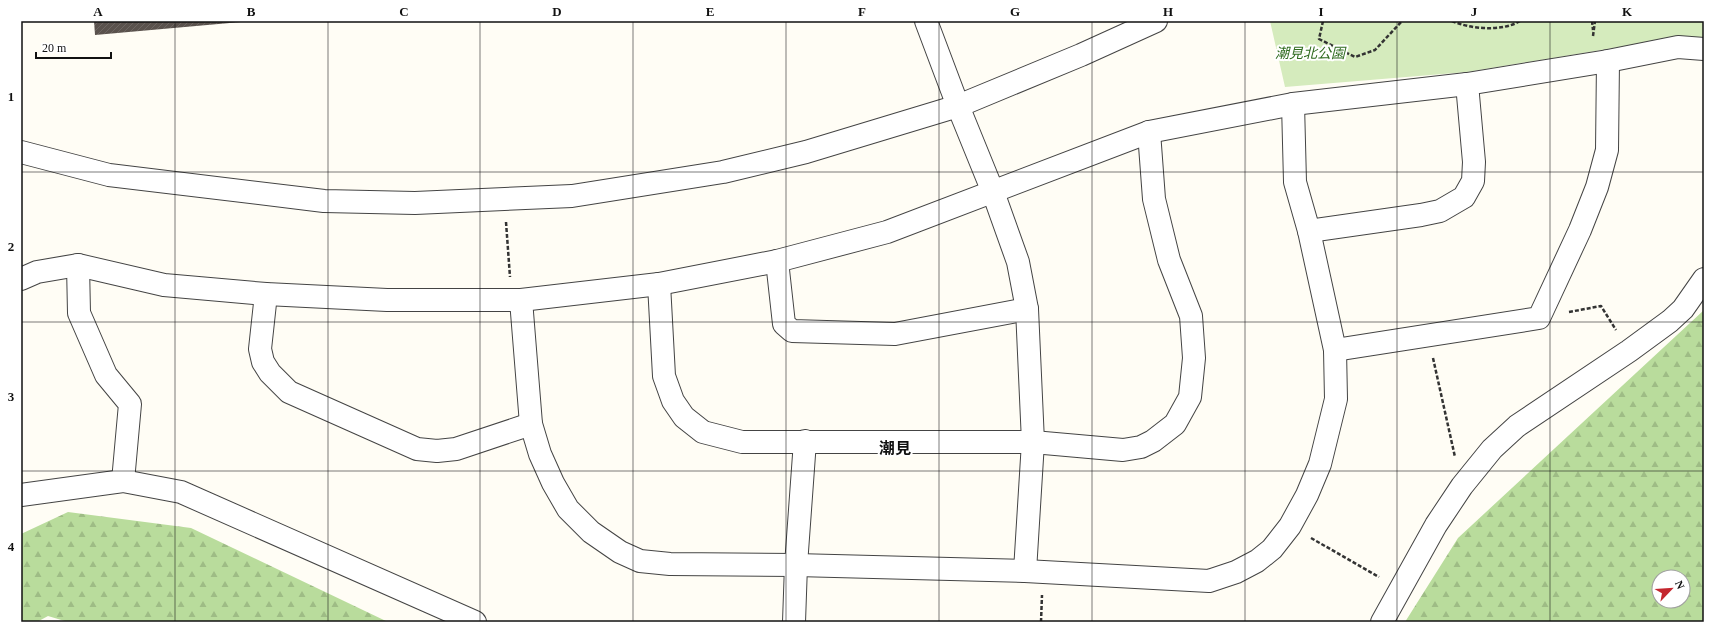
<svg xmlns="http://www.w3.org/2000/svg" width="1725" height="643" viewBox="0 0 1725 643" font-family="'Times New Roman','Noto Sans JP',serif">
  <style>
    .forest { fill: url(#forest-firs); fill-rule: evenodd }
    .park { fill: #d5ebbd }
    .building { fill: url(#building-hatch) }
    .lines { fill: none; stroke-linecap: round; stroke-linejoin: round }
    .minor-casing { stroke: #444; stroke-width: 24 }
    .tertiary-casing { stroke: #444; stroke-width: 24 }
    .path { stroke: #333; stroke-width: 2.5; stroke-dasharray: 4 2; stroke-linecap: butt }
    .minor { stroke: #fff; stroke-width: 22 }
    .tertiary { stroke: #fff; stroke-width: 22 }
    .grid { fill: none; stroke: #111; stroke-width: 1; stroke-opacity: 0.55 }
    .labels { text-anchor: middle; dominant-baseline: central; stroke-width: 4; stroke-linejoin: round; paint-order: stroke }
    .park-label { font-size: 14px; font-style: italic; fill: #2f6b1f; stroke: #fff }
    .quarter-label { font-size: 16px; font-weight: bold; fill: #111; stroke: #fff }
    .neatline { fill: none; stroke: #111; stroke-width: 1.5 }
    .grid-label { font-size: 13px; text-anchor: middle; font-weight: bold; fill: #111 }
  </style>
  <defs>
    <pattern id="forest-firs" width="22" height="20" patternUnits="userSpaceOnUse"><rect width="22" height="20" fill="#b9dc9c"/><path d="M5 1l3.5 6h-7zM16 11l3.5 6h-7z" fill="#9ebc85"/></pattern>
    <pattern id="building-hatch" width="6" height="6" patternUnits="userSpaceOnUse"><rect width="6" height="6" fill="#5a524d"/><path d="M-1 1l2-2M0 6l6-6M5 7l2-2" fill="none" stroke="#6d6662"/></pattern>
  </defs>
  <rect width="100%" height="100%" fill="#fffdf5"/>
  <g class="forest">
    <path d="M1704,310V622H1405L1458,538ZM1659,577H1683V601H1659Z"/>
    <path d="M68,512L191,528L388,622H68L48,616L37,622H21V534Z"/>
  </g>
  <path class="park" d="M1270,21H1704V42L1668,39L1467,72L1285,87Z"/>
  <path class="building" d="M94,21H241V22L95,35Z"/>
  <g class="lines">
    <g class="minor-casing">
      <g id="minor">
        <path d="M958,106L993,192L1018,262L1027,309L1033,442L1025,571"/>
        <path d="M1309,231L1421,215L1440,211L1464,197L1473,181L1474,162L1467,84"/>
        <path d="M777,261L784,324L792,331L895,334L1027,309"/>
        <path d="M78,265L79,313L106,375L130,404L123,481"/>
        <path d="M21,279L37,272L78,265L164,285L266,294L387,300H521L659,284L777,261L887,232L1149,132L1293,104L1467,84L1608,61L1678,47L1704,49"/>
        <path d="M659,284L664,376L673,401L684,417L703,432L742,442H1033L1123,450L1141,447L1153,441L1175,424L1190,397L1194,358L1191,316L1169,260L1154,199L1149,132"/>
        <path d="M266,294L260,349L263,362L270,373L289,392L417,449L437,451L456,449L531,424"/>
        <path d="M521,300L531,424L540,454L553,483L568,509L591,532L620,552L640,561L670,564L796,565L1025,571L1209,581L1236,572L1257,561L1272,549L1290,526L1307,495L1320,464L1336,399L1335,350L1309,231L1295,182L1293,104"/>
        <path d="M1335,350L1539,318L1580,230L1597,187L1607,150L1608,61"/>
        <path d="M21,495L123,481L181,492L475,622"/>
        <path d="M794,622L796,565L805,441"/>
        <path d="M1382,622L1436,525L1462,486L1492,449L1517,426L1629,351L1670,321L1683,309L1704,279"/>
      </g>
    </g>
    <g class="tertiary-casing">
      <g id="tertiary">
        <path d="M926,21L958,106"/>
        <path d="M21,152L109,175L324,201L415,203L572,196L723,172L806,152L958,106L1081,55L1156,21"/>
      </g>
    </g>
    <g class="path">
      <path d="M1323,21L1319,39L1355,57L1375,50L1402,21"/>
      <path d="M1452,21C1470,29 1502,32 1520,21"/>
      <path d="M1592,21L1593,30"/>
      <path d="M1593,36L1595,21"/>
      <path d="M506,222L510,277"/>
      <path d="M1569,312L1601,306L1616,330"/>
      <path d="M1433,358L1455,457"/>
      <path d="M1311,538L1379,577"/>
      <path d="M1041,622L1042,595"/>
    </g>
    <use href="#minor" class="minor"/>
    <use href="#tertiary" class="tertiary"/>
  </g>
  <path class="grid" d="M175,21V622M328,21V622M480,21V622M633,21V622M786,21V622M939,21V622M1092,21V622M1245,21V622M1397,21V622M1550,21V622M21,172H1704M21,322H1704M21,471H1704"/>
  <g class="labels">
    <g class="park-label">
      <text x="1310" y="53">潮見北公園</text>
    </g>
    <g class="quarter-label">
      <text x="895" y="448">潮見</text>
    </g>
  </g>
  <rect width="1725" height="643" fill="none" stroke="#ffffff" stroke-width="44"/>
  <g transform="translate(1671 589) rotate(65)"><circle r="19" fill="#ffffff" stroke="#a0a0a0"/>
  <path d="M0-3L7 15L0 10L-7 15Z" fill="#c4262e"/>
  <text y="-6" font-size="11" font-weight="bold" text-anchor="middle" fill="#111111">N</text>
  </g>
  <path d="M36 52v6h75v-6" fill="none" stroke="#111111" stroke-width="2"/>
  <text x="42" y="52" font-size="12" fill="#111111" stroke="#ffffff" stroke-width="3" paint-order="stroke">20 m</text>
  <rect x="22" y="22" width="1681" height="599" class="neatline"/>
  <g class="grid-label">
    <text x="98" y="16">A</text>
    <text x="251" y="16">B</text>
    <text x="404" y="16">C</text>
    <text x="557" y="16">D</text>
    <text x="710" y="16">E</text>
    <text x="862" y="16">F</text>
    <text x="1015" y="16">G</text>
    <text x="1168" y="16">H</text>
    <text x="1321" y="16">I</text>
    <text x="1474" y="16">J</text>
    <text x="1627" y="16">K</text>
    <text x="11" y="101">1</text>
    <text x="11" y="251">2</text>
    <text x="11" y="401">3</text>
    <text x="11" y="551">4</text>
  </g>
</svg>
